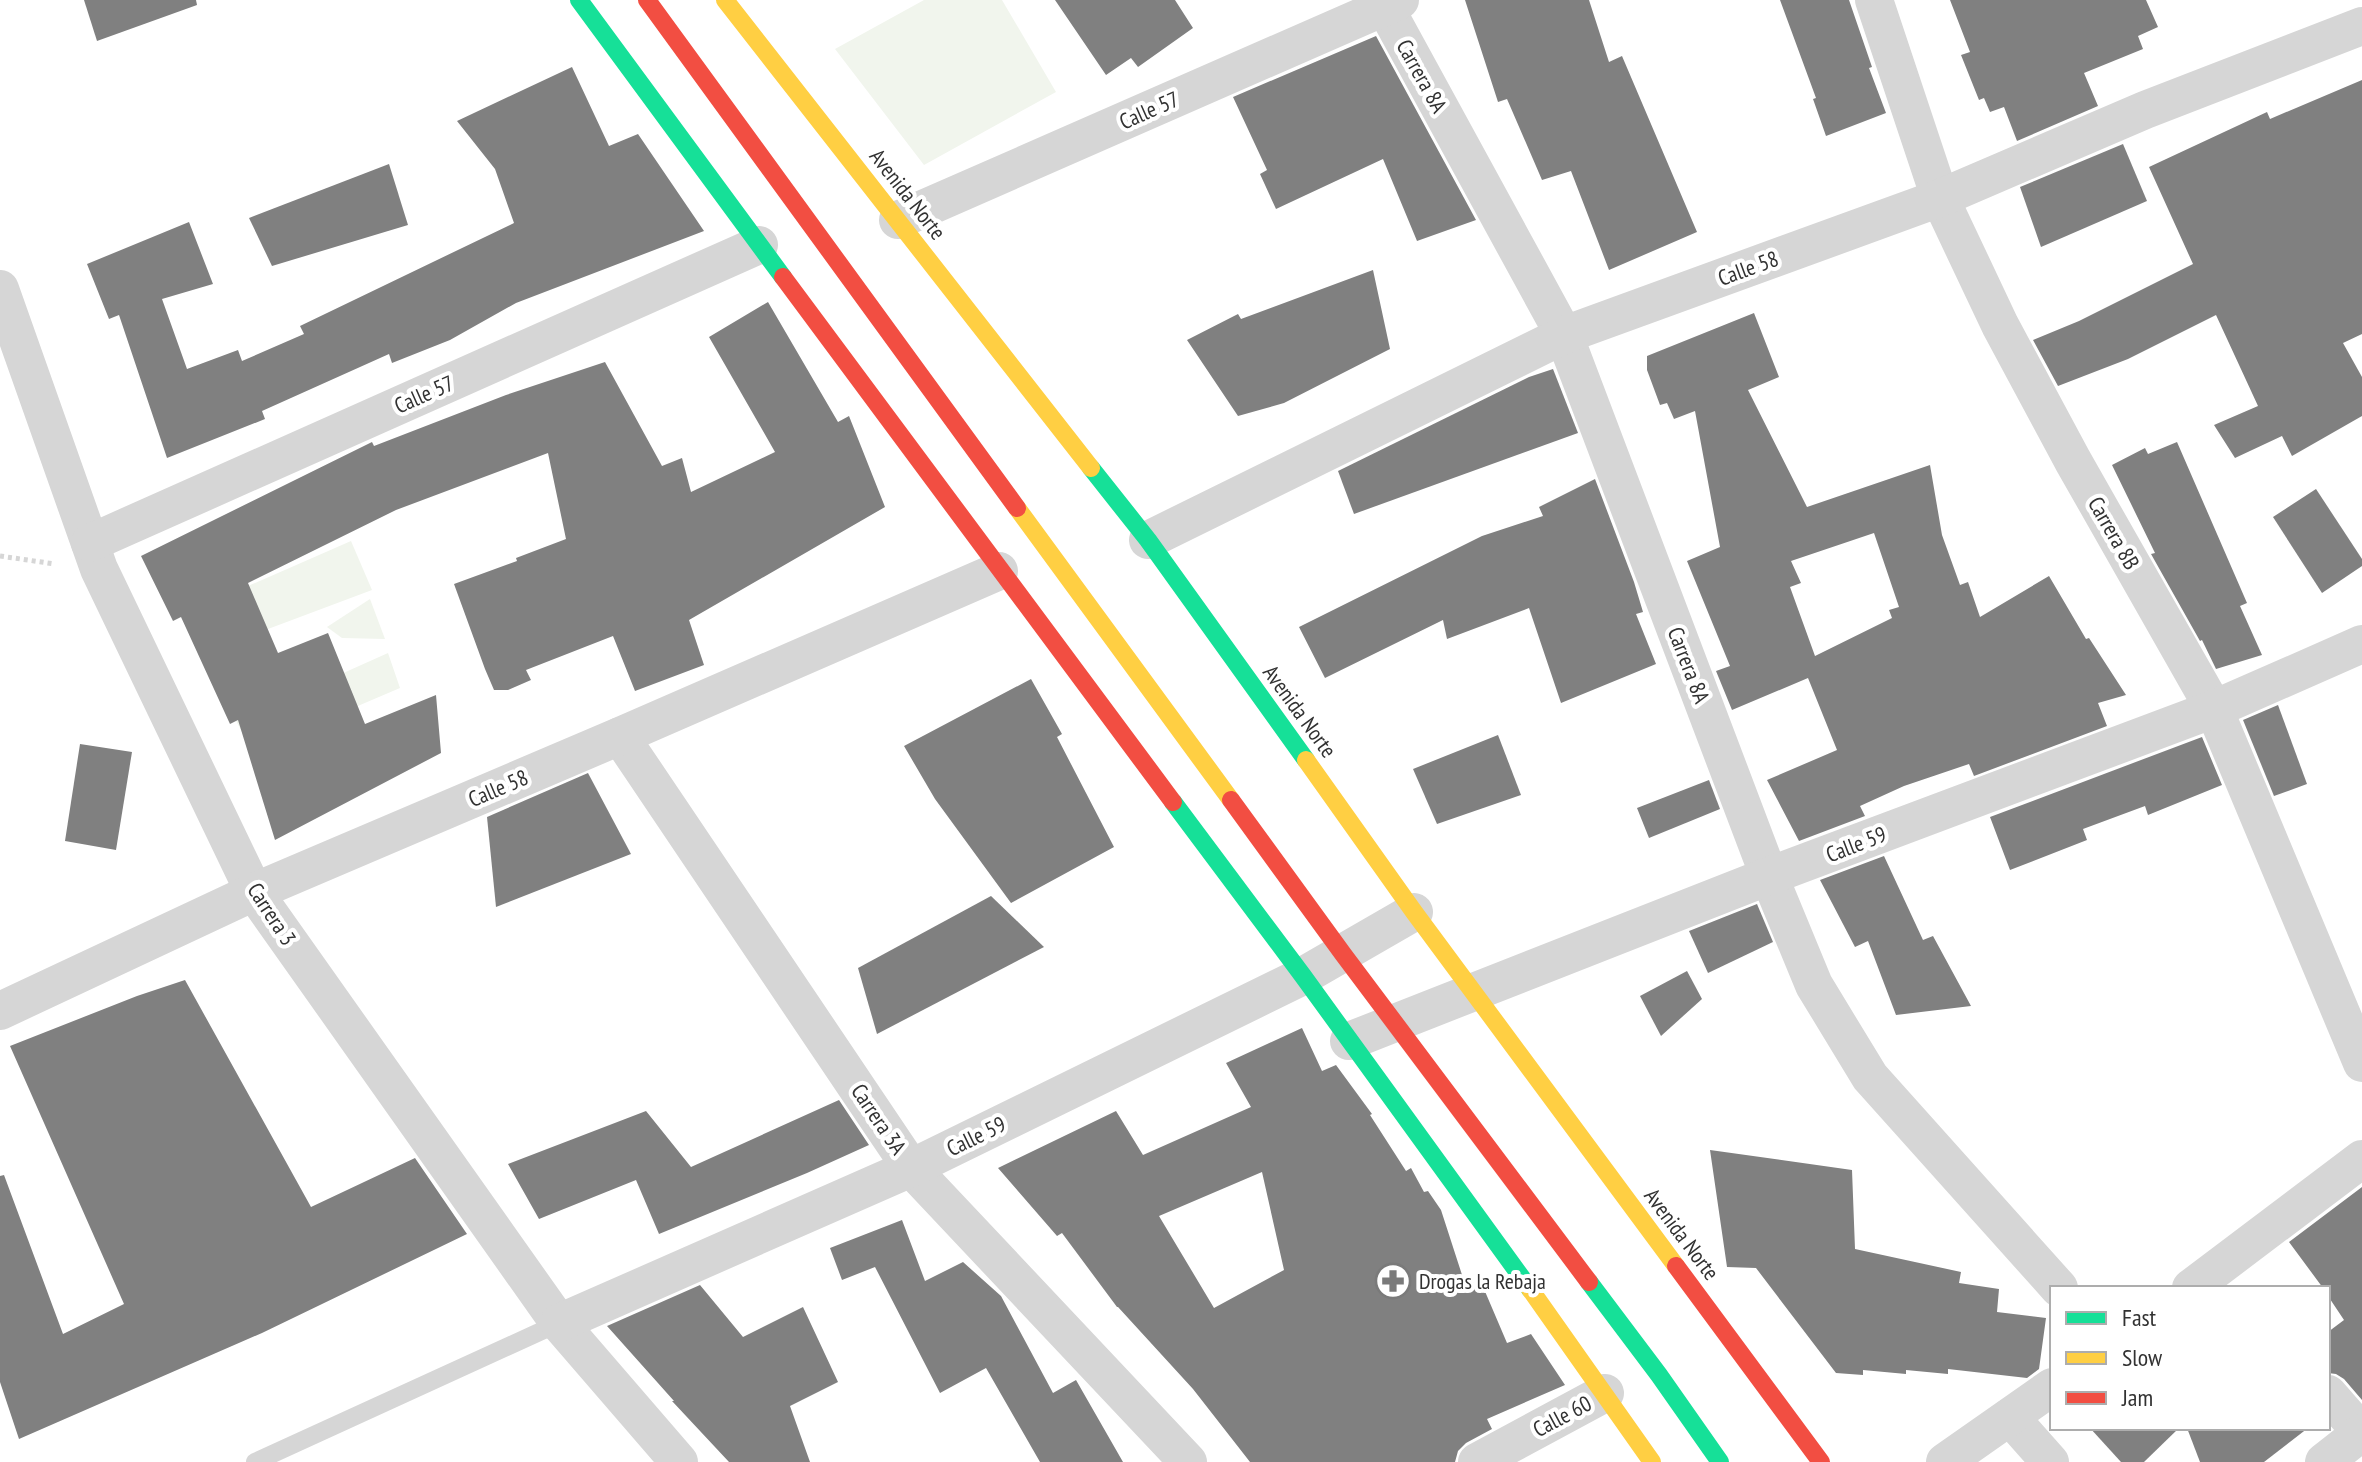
<svg xmlns="http://www.w3.org/2000/svg" width="2362" height="1462" viewBox="0 0 2362 1462" font-family="'PT Sans Narrow',sans-serif">
  <style>
    .green { fill: #f1f5ed }
    .building { fill: #808080; fill-rule: evenodd }
    .lines { fill: none; stroke-linecap: round; stroke-linejoin: round }
    .path { stroke: #d6d6d6; stroke-width: 5; stroke-dasharray: 4 4; stroke-linecap: butt }
    .lane { stroke: #d6d6d6; stroke-width: 18 }
    .street { stroke: #d6d6d6; stroke-width: 38 }
    .fast { stroke: #16e098; stroke-width: 18 }
    .slow { stroke: #ffcf43; stroke-width: 18 }
    .jam { stroke: #f24e42; stroke-width: 18 }
    .labels { text-anchor: middle; dominant-baseline: central; stroke-width: 8; stroke-linejoin: round; paint-order: stroke }
    .street-label { font-size: 22px; fill: #323232; stroke: #fff }
    .poi-label { font-size: 22px; fill: #323232; stroke: #fff; text-anchor: start }
  </style>
  <rect width="100%" height="100%" fill="#fff"/>
  <g class="green">
    <path d="M924,0H1002L1056,92L924,165L835,49Z"/>
    <path d="M351,541L372,590L212,650L198,608Z"/>
    <path d="M370,599L385,639L342,638L327,627Z"/>
    <path d="M388,653L400,688L332,717L262,767L236,721Z"/>
  </g>
  <g class="building">
    <path d="M84,0H196L197,5L97,41Z"/>
    <path d="M1055,0H1175L1193,28L1138,67L1131,58L1106,75Z"/>
    <path d="M1465,0H1589L1609,62L1622,56L1697,232L1609,270L1571,171L1542,180L1507,99L1498,102Z"/>
    <path d="M1780,0H1849L1872,67L1869,68L1886,113L1826,136L1813,99L1816,98Z"/>
    <path d="M1950,0H2146L2158,27L2138,36L2143,49L2084,73L2098,106L2017,141L2004,107L1990,112L1984,98L1979,100L1961,55L1970,52Z"/>
    <path d="M1376,36L1476,220L1417,241L1383,159L1276,209L1260,174L1267,170L1233,97Z"/>
    <path d="M572,67L609,146L638,134L704,231L516,303L450,340L392,363L389,354L262,411L265,419L167,458L119,315L109,319L87,264L189,222L213,284L162,299L187,369L238,350L242,361L304,334L300,326L514,223L495,169L457,121Z"/>
    <path d="M2362,80V334L2343,343L2362,377V416L2292,456L2282,436L2235,458L2214,425L2258,406L2216,315L2128,359L2058,386L2033,340L2079,321L2193,264L2149,167L2267,112L2270,119Z"/>
    <path d="M2123,144L2147,201L2041,247L2020,187Z"/>
    <path d="M389,164L408,225L272,266L249,218Z"/>
    <path d="M1373,270L1390,349L1284,403L1238,416L1187,340L1238,314L1241,319Z"/>
    <path d="M768,302L838,422L849,416L885,507L689,620L704,665L635,691L613,636L526,670L531,680L508,690H494L485,669L454,584L517,561L516,558L566,539L548,453L396,510L248,583L278,653L328,633L365,724L436,695L441,753L275,840L238,720L230,724L181,617L173,621L141,556L372,442L374,446L506,395L605,362L662,466L682,458L691,492L775,452L709,337Z"/>
    <path d="M1754,313L1779,377L1748,390L1807,507L1930,465L1942,535L1960,585L1968,582L1980,617L2049,576L2086,639L2089,638L2126,695L2098,703L2107,726L1974,776L1969,764L1904,786L1860,806L1865,816L1799,841L1767,780L1837,750L1808,678L1732,710L1716,671L1730,666L1687,561L1720,547L1695,411L1674,419L1667,403L1660,405L1647,370V356ZM1874,533L1899,607L1889,610L1892,618L1815,656L1790,587L1801,583L1791,561Z"/>
    <path d="M1553,369L1578,433L1354,514L1338,471L1529,377Z"/>
    <path d="M2177,442L2247,603L2240,606L2262,655L2216,669L2202,640L2200,641L2151,554L2155,553L2112,465L2145,448L2148,454Z"/>
    <path d="M1595,479L1634,582L1643,612L1636,614L1656,664L1561,703L1529,608L1447,639L1443,620L1325,678L1299,627L1482,536L1543,516L1539,507Z"/>
    <path d="M2316,489L2362,559V566L2322,593L2273,517Z"/>
    <path d="M1031,679L1062,734L1057,737L1114,847L1011,903L935,799L904,746Z"/>
    <path d="M2278,705L2307,784L2274,796L2243,720Z"/>
    <path d="M1498,735L1521,795L1437,824L1413,769Z"/>
    <path d="M2202,737L2222,785L2148,815L2145,806L2083,829L2087,840L2010,870L1990,817Z"/>
    <path d="M80,744L132,752L116,850L65,841Z"/>
    <path d="M588,773L631,854L496,907L487,817Z"/>
    <path d="M1709,780L1720,809L1649,838L1637,808Z"/>
    <path d="M1884,856L1923,940L1933,936L1971,1006L1896,1015L1868,941L1855,947L1820,880Z"/>
    <path d="M991,896L1044,947L877,1034L858,968Z"/>
    <path d="M1757,904L1773,942L1708,973L1689,931Z"/>
    <path d="M1687,971L1702,999L1661,1036L1640,996Z"/>
    <path d="M185,980L311,1207L415,1158L467,1234L262,1333L19,1439L0,1382V1176L4,1175L63,1334L124,1304L10,1046L137,996Z"/>
    <path d="M1302,1028L1322,1071L1336,1065L1372,1114L1370,1115L1406,1171L1411,1168L1424,1192L1428,1191L1441,1210L1464,1281L1478,1275L1507,1343L1531,1334L1565,1385L1487,1419L1492,1429L1466,1443L1458,1451L1455,1462H1250L1193,1389L1118,1307H1117L1062,1233L1057,1236L998,1168L1116,1111L1143,1155L1251,1107L1226,1063ZM1262,1172L1284,1270L1214,1308L1159,1216Z"/>
    <path d="M839,1100L869,1145L807,1173L659,1234L636,1180L539,1219L508,1164L646,1111L691,1167Z"/>
    <path d="M1710,1150L1852,1170L1855,1249L1961,1272L1959,1283L1999,1289L1997,1312L2046,1318L2039,1369L2027,1378L1948,1369V1374L1906,1370V1374L1863,1370V1375L1836,1373L1756,1268L1727,1267Z"/>
    <path d="M2362,1187V1400L2344,1379L2336,1374L2328,1373V1332L2344,1320L2328,1296V1288H2323L2289,1242Z"/>
    <path d="M902,1220L925,1281L963,1262L1001,1296L1053,1393L1076,1380L1123,1462H1040L986,1368L940,1393L875,1267L842,1280L830,1248Z"/>
    <path d="M700,1285L743,1337L803,1307L838,1382L790,1406L810,1462H729L672,1401H674L607,1326Z"/>
    <path d="M2090,1428H2179L2144,1462H2121Z"/>
    <path d="M2187,1428H2308L2264,1462H2200Z"/>
  </g>
  <g class="lines">
    <path class="path" d="M0,556L55,564"/>
    <path class="lane" d="M255,1462L559,1323"/>
    <g class="street">
      <path d="M1381,0L1564,335L1769,876L1814,985L1870,1077L2059,1288"/>
      <path d="M1874,0L1940,198L2000,325L2073,461L2214,709L2362,1063"/>
      <path d="M898,220L1400,0"/>
      <path d="M0,289L99,569L254,892L559,1323L679,1462"/>
      <path d="M1148,540L1564,335L1940,198L2145,110L2362,26"/>
      <path d="M90,543L759,245"/>
      <path d="M620,736L911,1168L1188,1462"/>
      <path d="M0,1011L254,892L620,736L999,571"/>
      <path d="M1349,1041L1769,876L2214,709L2362,644"/>
      <path d="M2191,1288L2362,1159"/>
      <path d="M559,1323L911,1168L1303,976L1414,912"/>
      <path d="M2328,1394L2362,1433"/>
      <path d="M2010,1417L2050,1462"/>
      <path d="M1477,1462L1605,1393"/>
      <path d="M1945,1462L2052,1387"/>
      <path d="M2324,1462L2361,1433"/>
    </g>
    <g class="fast">
      <path d="M579,0L783,277"/>
      <path d="M1091,468L1148,540L1306,760"/>
      <path d="M1173,802L1303,976L1530,1289"/>
      <path d="M1589,1282L1659,1375L1720,1462"/>
    </g>
    <g class="slow">
      <path d="M725,0L1091,468"/>
      <path d="M1017,508L1231,800"/>
      <path d="M1306,760L1414,912L1676,1266"/>
      <path d="M1530,1289L1652,1462"/>
    </g>
    <g class="jam">
      <path d="M647,0L1017,508"/>
      <path d="M783,277L1173,802"/>
      <path d="M1231,800L1343,954L1589,1282"/>
      <path d="M1676,1266L1821,1462"/>
    </g>
  </g>
  <defs>
    <g id="pharmacy-ring" transform="scale(1.8)"><circle r="9.5" fill="#fff" stroke="#7a7a7a" stroke-width="1.5"/><path d="M-2-6h4v4h4v4h-4v4h-4v-4h-4v-4h4Z" fill="#7a7a7a"/></g>
  </defs>
  <g fill-rule="evenodd">
    <use href="#pharmacy-ring" x="1393" y="1281"/>
  </g>
  <g class="labels">
    <g class="street-label">
      <text transform="translate(1422 76) rotate(61)">Carrera 8A</text>
      <text transform="translate(1149 110) rotate(-24)">Calle 57</text>
      <text transform="translate(908 194) rotate(52)">Avenida Norte</text>
      <text transform="translate(1748 268) rotate(-20)">Calle 58</text>
      <text transform="translate(424 394) rotate(-24)">Calle 57</text>
      <text transform="translate(2114 533) rotate(60)">Carrera 8B</text>
      <text transform="translate(1689 665) rotate(69)">Carrera 8A</text>
      <text transform="translate(1300 711) rotate(54)">Avenida Norte</text>
      <text transform="translate(498 788) rotate(-23)">Calle 58</text>
      <text transform="translate(1856 844) rotate(-21)">Calle 59</text>
      <text transform="translate(272 914) rotate(57)">Carrera 3</text>
      <text transform="translate(879 1119) rotate(56)">Carrera 3A</text>
      <text transform="translate(976 1136) rotate(-26)">Calle 59</text>
      <text transform="translate(1682 1234) rotate(53)">Avenida Norte</text>
      <text transform="translate(1562 1416) rotate(-28)">Calle 60</text>
    </g>
    <g class="poi-label">
      <text x="1419" y="1281">Drogas la Rebaja</text>
    </g>
  </g>
  <rect x="2050" y="1286" width="280" height="144" fill="#ffffff" stroke="#adadad" stroke-width="2"/>
  <rect x="2066" y="1312" width="40" height="12" fill="#16e098" stroke="#adadad" stroke-width="2"/>
  <text x="2122" y="1326" font-size="24" fill="#323232">Fast</text>
  <rect x="2066" y="1352" width="40" height="12" fill="#ffcf43" stroke="#adadad" stroke-width="2"/>
  <text x="2122" y="1366" font-size="24" fill="#323232">Slow</text>
  <rect x="2066" y="1392" width="40" height="12" fill="#f24e42" stroke="#adadad" stroke-width="2"/>
  <text x="2122" y="1406" font-size="24" fill="#323232">Jam</text>
</svg>
